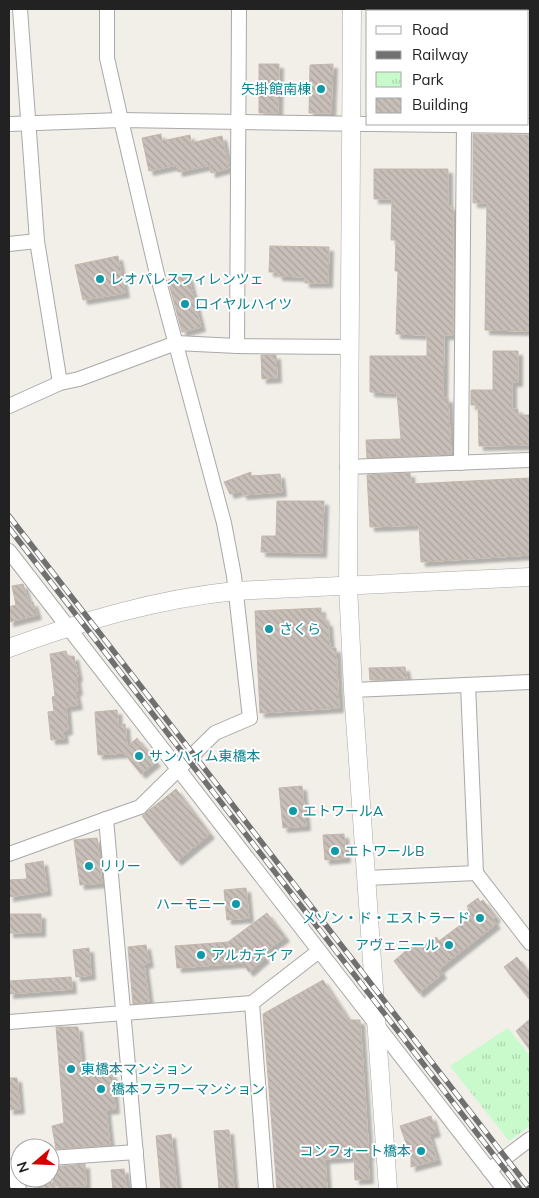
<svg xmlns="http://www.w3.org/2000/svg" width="539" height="1198" viewBox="0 0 539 1198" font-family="Mulish,'Noto Sans JP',sans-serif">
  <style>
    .park { fill: url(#park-tufts) }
    .building { fill: url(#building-back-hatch); stroke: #c4b6ab; filter: url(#shadow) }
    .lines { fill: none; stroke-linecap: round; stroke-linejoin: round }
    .minor-casing { stroke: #a9a9a9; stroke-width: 16 }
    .tertiary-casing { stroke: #a9a9a9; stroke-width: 19 }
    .minor { stroke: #fff; stroke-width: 14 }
    .tertiary { stroke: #fff; stroke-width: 18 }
    .rail-casing { stroke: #707070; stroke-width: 5.5 }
    .rail { stroke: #fff; stroke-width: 4; stroke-dasharray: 11; stroke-linecap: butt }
    .culture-dot { fill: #0f9aa8; stroke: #fff; stroke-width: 2 }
    .labels { text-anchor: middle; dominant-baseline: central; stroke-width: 4; stroke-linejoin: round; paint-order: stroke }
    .culture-label { font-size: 14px; fill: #0d838f; stroke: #fff; text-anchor: start }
  </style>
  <defs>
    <pattern id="park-tufts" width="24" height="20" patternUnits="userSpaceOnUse" patternTransform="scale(1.25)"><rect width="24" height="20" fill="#c8facc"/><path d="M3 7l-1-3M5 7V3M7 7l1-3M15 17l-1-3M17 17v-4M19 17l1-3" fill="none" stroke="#acd6af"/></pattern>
    <pattern id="building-back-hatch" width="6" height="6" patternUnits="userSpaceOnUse" patternTransform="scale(1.25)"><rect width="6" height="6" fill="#c7bfb8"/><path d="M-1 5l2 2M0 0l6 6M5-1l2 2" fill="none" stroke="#aba49e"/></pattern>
    <filter id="shadow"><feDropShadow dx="4.5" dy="4.5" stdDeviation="1" flood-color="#0004"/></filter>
  </defs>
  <rect width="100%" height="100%" fill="#f2efe9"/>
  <path class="park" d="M508,1028L530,1056V1126L509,1141L450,1066Z"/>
  <g class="building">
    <path d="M259,64H279L278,113H259Z"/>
    <path d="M333,64L331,113H309L310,65Z"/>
    <path d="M161,134L162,141L190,135L191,143L222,136L229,168L211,173L210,165L178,172L177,165L149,171L142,138Z"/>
    <path d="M473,134L530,135V331L485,330L487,203H473Z"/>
    <path d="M374,169H448V206H453V335H444L443,398H448L451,454L367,458L366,440L401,439L397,393L370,392V356H427V335L396,334L398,271H395L396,240H391L392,199H374Z"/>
    <path d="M270,246L329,247L328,283H305V277L278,276V272H269Z"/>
    <path d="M118,256L125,293L83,300L75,265Z"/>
    <path d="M188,275L201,327L182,332L168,280Z"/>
    <path d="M493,351H518V382H512V409H518V415H530V445L479,446L478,405H471V390H493Z"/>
    <path d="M261,355H276L277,378L262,379Z"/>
    <path d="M251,472V476L280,474L282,492L243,495L241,491L230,494L224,482Z"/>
    <path d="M410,473L411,484L530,478V555L421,562L419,525L370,527L367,475Z"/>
    <path d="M277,501H324L322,553L261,552L262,536H276Z"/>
    <path d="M23,584L29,603L33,602L37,615L9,622V607L16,605L12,586Z"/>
    <path d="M321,608V616H324L325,622H328L330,648H336L339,708L260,713L255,611Z"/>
    <path d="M66,651L68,657L74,656L78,677H76L78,691H75L78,705L66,707L68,730L63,731L64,739L51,740L48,712L54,711L52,697L55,696L50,654Z"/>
    <path d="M405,667L407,679L370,680L369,668Z"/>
    <path d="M117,710L118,725L125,724L127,747L137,738L156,762L141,774L124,753L98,755L95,712Z"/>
    <path d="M302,786L306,826L283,828L279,788Z"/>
    <path d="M176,789L210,834L177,861L142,816Z"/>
    <path d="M344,834L346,858L325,860L323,835Z"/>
    <path d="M97,838L102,883L80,885L74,840Z"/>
    <path d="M43,861L47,891L9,897V880L27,879L25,864Z"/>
    <path d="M246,888L249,918L227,920L224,890Z"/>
    <path d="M478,898L480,902L483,900L496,917L493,920L496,924L439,969L442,974L419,993L394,961L416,942L421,948L436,937L439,941L467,920L462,913L469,909L467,906Z"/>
    <path d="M267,913L285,937L262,954L265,958L249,972L242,963L177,968L175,946L228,942Z"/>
    <path d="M9,914H41V932L9,933Z"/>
    <path d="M146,945L149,963L144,964L149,1002L133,1004L128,947Z"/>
    <path d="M89,948L91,975L76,977L73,950Z"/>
    <path d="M517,957L530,974V1000L504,967Z"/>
    <path d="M71,977L72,989L9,994V981Z"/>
    <path d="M323,980L349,1020H360L369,1156H368L369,1179L355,1180L354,1157L325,1159L327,1189H277L263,1014Z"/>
    <path d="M530,1019V1050L516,1031Z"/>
    <path d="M56,1027H78L82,1069L97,1068V1073H112L115,1109L106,1110L110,1145L56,1149L52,1126L64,1123Z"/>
    <path d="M9,1078H17L20,1109L9,1110Z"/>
    <path d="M431,1116L436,1132L429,1134L437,1160L411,1167V1157L400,1126Z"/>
    <path d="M229,1130L234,1189H219L214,1131Z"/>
    <path d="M171,1134L177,1189H161L156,1136Z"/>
    <path d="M85,1164L86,1186H54L52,1167Z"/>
    <path d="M124,1169L127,1189H113L111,1170Z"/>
    <path d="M33,1178H50L52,1189H35Z"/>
  </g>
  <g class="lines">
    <g class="minor-casing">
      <g id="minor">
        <path d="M20,9L37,241L60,383"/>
        <path d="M107,9V58L121,120L157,274L224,523L234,576L250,718L215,733L140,807L106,819L139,1189"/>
        <path d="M9,124L121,120L368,124"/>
        <path d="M371,124L530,126"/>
        <path d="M9,244L37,241"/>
        <path d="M237,346L239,9"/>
        <path d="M9,406L60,383L79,379L176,343L237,346L349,347"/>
        <path d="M461,463L464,125"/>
        <path d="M347,467L530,460"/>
        <path d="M9,551L504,1189"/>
        <path d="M468,685L476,873L530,943"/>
        <path d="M353,690L530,682"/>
        <path d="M9,854L106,819"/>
        <path d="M367,878L476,873"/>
        <path d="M9,1022L252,1003"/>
        <path d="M50,1158L136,1152"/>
        <path d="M9,1166L19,1189"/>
        <path d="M489,1170L530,1139"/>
        <path d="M266,1189L252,1003L319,951"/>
      </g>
    </g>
    <g class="tertiary-casing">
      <g id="tertiary">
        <path d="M352,9L348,585L353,690L388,1189"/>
        <path d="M9,648C83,621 156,599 235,591L530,577"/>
      </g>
    </g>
    <use href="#minor" class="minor"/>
    <use href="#tertiary" class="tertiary"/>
    <g class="rail-casing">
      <g id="rail">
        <path d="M9,516L530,1189"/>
        <path d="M9,528L520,1189"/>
      </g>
    </g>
    <use href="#rail" class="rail"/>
  </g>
  <g class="culture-dot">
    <circle cx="321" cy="89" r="5"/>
    <circle cx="100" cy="279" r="5"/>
    <circle cx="185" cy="304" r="5"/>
    <circle cx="269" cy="629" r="5"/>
    <circle cx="139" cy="756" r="5"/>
    <circle cx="293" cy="811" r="5"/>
    <circle cx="335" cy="851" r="5"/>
    <circle cx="89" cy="866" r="5"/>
    <circle cx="236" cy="904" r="5"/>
    <circle cx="480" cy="918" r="5"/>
    <circle cx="449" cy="945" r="5"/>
    <circle cx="201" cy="955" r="5"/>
    <circle cx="71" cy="1069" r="5"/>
    <circle cx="101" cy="1089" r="5"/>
    <circle cx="421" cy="1151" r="5"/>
  </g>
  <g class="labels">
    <g class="culture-label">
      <text x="311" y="89" text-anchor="end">矢掛館南棟</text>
      <text x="110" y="279">レオパレスフィレンツェ</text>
      <text x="195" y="304">ロイヤルハイツ</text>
      <text x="279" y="629">さくら</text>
      <text x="149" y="756">サンハイム東橋本</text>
      <text x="303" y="811">エトワールA</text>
      <text x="345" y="851">エトワールB</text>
      <text x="99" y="866">リリー</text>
      <text x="226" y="904" text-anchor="end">ハーモニー</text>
      <text x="470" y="918" text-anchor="end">メゾン・ド・エストラード</text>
      <text x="439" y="945" text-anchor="end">アヴェニール</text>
      <text x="211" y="955">アルカディア</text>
      <text x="81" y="1069">東橋本マンション</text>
      <text x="111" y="1089">橋本フラワーマンション</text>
      <text x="411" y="1151" text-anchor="end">コンフォート橋本</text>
    </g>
  </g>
  <rect width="539" height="1198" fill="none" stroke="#222222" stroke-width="20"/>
  <rect x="366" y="10" width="162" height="115" fill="#ffffff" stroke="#a7a7a7"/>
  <rect x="376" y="26" width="25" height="8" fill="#ffffff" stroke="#a7a7a7"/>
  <text x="412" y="35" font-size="15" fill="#222222">Road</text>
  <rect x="376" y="51" width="25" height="8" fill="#707070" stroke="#a7a7a7"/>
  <text x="412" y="60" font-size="15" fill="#222222">Railway</text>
  <rect x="376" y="72" width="25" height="15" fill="url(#park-tufts)" stroke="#a7a7a7"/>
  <text x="412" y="85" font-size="15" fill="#222222">Park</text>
  <rect x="376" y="98" width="25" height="15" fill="url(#building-back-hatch)" stroke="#a7a7a7"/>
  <text x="412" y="110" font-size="15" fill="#222222">Building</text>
  <g transform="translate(35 1163) rotate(251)"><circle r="24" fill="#ffffff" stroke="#a7a7a7"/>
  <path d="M0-4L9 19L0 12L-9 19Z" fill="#d40000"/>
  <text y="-8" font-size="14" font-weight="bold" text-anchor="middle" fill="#222222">N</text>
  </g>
</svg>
